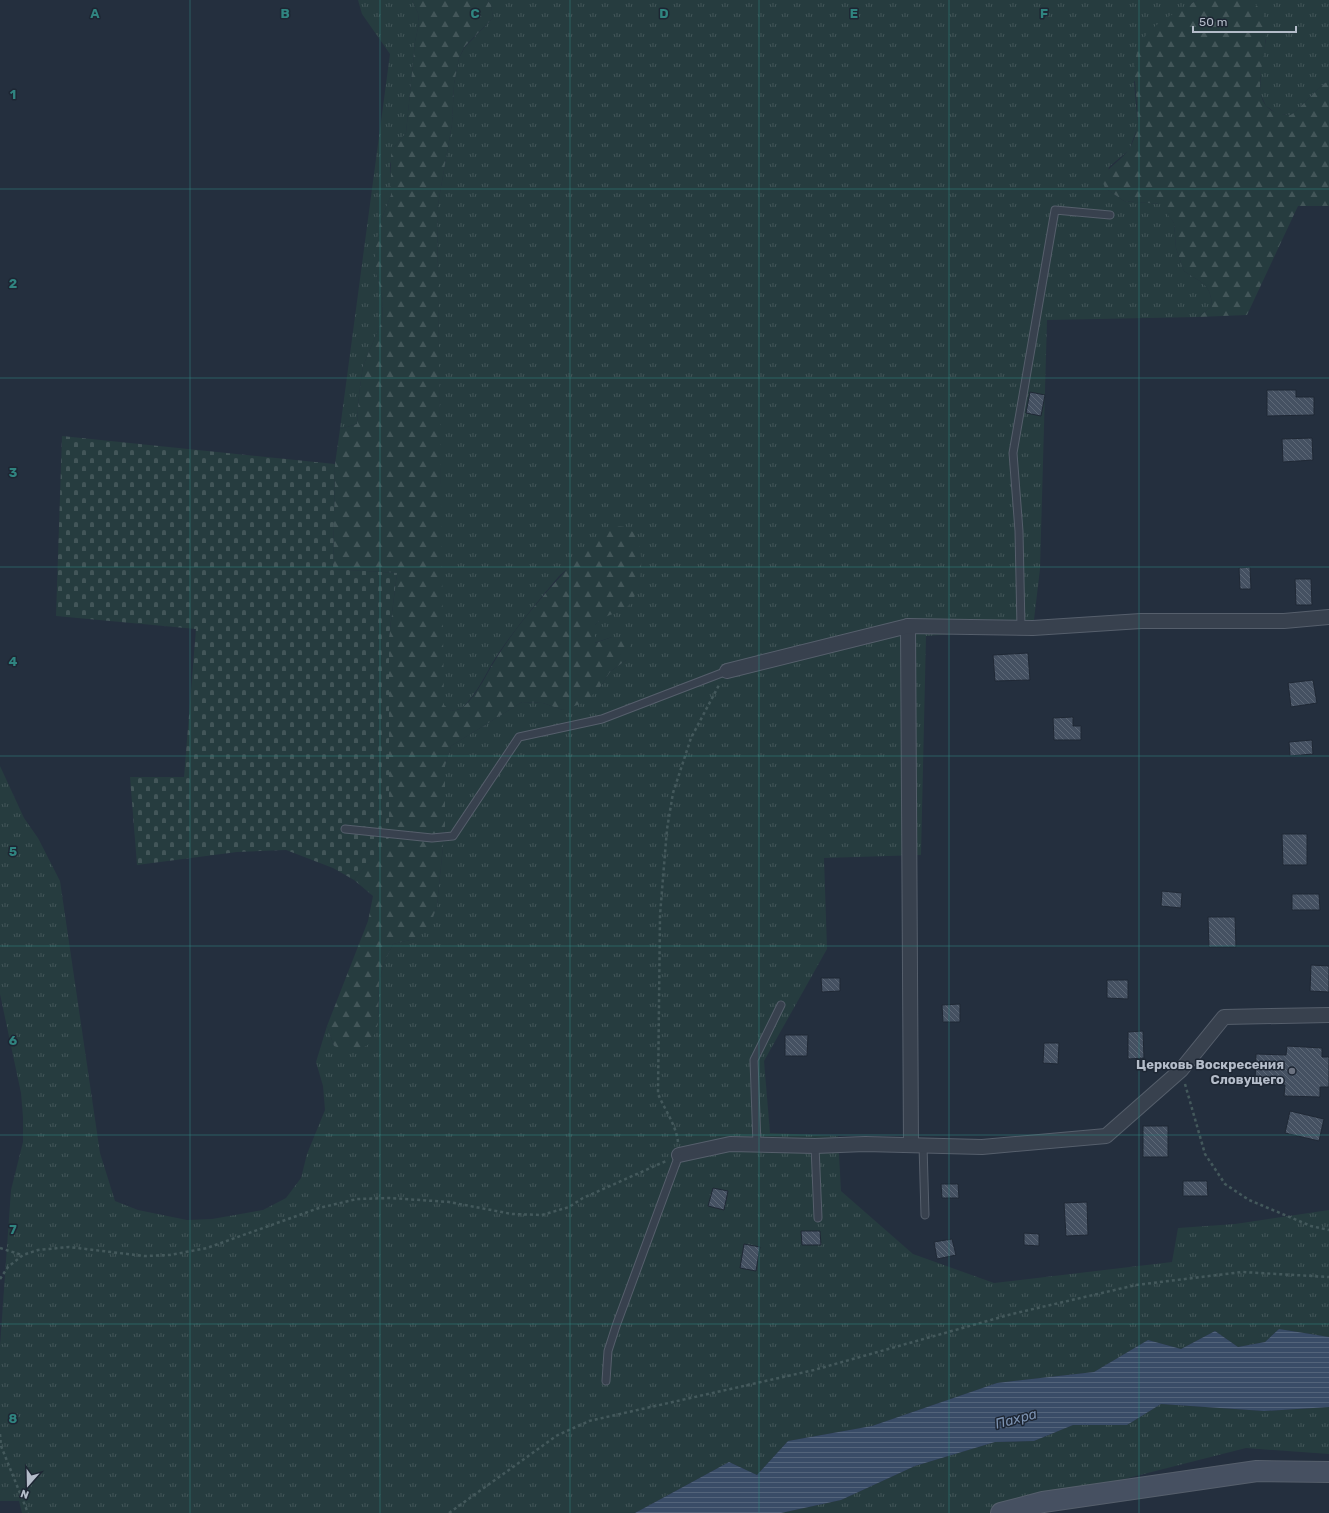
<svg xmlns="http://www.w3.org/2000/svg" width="1329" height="1513" viewBox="0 0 1329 1513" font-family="Rubik,sans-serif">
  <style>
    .grass { fill: url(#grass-tufts) }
    .forest { fill: url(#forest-firs) }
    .cemetery { fill: url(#cemetery-stones) }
    .water { fill: url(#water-rules) }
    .building { fill: url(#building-back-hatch); stroke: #1f2835 }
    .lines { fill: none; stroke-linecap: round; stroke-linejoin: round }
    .lane-casing { stroke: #565f6c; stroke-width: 9 }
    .street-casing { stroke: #565f6c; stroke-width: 16 }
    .secondary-casing { stroke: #565f6c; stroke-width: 22 }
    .path { stroke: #44595c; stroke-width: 2.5; stroke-dasharray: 3 3; stroke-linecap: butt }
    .lane { stroke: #38414e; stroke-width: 7 }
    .street { stroke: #38414e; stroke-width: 14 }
    .secondary { stroke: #465061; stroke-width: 20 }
    .grid { fill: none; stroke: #308480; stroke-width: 1; stroke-opacity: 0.55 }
    .worship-dot { fill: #6b7280; stroke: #1d2633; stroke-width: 1.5 }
    .labels { text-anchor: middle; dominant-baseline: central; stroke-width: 3; stroke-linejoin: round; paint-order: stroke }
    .poi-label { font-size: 13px; font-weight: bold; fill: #b4bcc9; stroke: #1d2633; text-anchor: end }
    .water-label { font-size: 14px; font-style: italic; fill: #7c92b1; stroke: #1d2633 }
    .grid-label { font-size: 13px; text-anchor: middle; font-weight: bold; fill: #308480; stroke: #1d2633; stroke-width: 3; stroke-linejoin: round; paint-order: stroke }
  </style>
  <defs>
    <pattern id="grass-tufts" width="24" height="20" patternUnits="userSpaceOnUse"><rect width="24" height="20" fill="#263c3f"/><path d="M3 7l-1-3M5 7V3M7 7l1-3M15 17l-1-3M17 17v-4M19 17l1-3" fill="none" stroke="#435659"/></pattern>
    <pattern id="forest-firs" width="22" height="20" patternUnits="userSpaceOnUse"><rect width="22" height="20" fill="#263c3f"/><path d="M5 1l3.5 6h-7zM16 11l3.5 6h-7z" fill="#435659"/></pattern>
    <pattern id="cemetery-stones" width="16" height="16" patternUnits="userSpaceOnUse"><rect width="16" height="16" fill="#263c3f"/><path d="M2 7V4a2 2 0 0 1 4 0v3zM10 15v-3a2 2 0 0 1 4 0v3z" fill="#435659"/></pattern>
    <pattern id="water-rules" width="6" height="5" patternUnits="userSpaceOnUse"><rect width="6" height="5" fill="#394c67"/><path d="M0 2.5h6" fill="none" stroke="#53647b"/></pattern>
    <pattern id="building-back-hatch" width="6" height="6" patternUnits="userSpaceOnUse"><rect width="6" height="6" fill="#455162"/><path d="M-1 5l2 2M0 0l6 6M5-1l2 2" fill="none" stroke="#5d6877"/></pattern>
  </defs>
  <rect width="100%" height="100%" fill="#242f3e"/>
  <g class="grass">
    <path d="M358,0H412L418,13L419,23L415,42L406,133L395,146L390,165L392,185L391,195L380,223L376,272L383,300L382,321L363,366L359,395L357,424L340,429L390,54L362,14Z"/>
    <path d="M487,0H1197L1185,8L1134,82L1138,126L1129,150L1109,167L1105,188L1124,201L1161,204L1174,223L1176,248L1184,271C1201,283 1211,283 1212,306L1199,317L1047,320L1040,569L1033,628L926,636L921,855L824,858L827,949L764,1061L770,1133L838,1136L841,1191L913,1254L994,1283L1172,1262L1178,1228L1235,1224L1329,1210V1337L1279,1329L1265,1342L1238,1347L1215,1331L1181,1349L1148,1340L1094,1372L997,1383L872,1426L788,1441L757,1475L729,1462L635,1513H22L19,1501H0V1346L11,1190L23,1142V1117L21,1093L0,994V766L24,818L38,838L60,881L100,1153L115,1201L138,1210L187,1220L212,1219L263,1210L286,1198L301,1178L307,1154L325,1110L323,1086L316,1062L327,1026L334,1046L378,1024L379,982L384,963L393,944L414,939L429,926L437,906L445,826V766L451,746L522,702L543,703L563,710L599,689L610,672L626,660L612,637L594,643L595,625L603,617L621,610L566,570L559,576C539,600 518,625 500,651C488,668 481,687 467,703C462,709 458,710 451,711L443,705L437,210L452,124L454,84L459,58L465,47L493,18L491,5Z"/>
    <path d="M1250,0H1329V80C1315,90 1305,104 1291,115L1277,114L1266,106L1260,93L1261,65L1266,40L1252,2Z"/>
    <path d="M1161,1404L1264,1411L1329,1407V1454L1246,1448L990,1513H781L841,1500L915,1466L995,1442L1034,1441L1073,1425H1127Z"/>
  </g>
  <g class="forest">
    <path d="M412,0H487L491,5L493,18L465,46L459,58L454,84L452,124L437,210L444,705L451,711C454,710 458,710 460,709C468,706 482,684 486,676C514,624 554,584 593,541C603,529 626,518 636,536C645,553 642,591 629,605C620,614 606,613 595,625V643L612,637L632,640L626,660L610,672L599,689L583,703L563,710L543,703L522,702L451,746L445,766V826L437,906L430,926L414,939L393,944L384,963L379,982L378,1024L371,1043L354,1053L334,1046L327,1026L368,921L373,896L354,880L389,837V637L397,573L333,569L335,464L340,429L357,424L359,395L363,366L382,321L383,300L376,272L375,252L380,223L391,195V155L395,146L406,133L415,42L419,23L418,13Z"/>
    <path d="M1197,0C1210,0 1239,0 1250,0C1253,1 1255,4 1257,6C1287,33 1227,113 1291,115C1305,104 1315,90 1329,80V206H1298L1247,315L1199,317L1212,306C1211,283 1201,283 1184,271L1176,248L1174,223L1160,204L1124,201L1105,188L1101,177C1109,168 1123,158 1129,149C1152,114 1117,64 1149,32C1162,18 1182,10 1197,0Z"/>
  </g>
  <path class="cemetery" d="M62,436L335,464L333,569L397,573L389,637V838L354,880L333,868L286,850L237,852L137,865L130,777H184L196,629L56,616Z"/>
  <path class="water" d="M1279,1329L1329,1337V1407L1264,1411L1161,1404L1127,1425H1073L1034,1441L995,1442L915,1466L841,1500L781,1513H635L729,1462L757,1475L788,1441L872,1426L997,1383L1094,1372L1148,1340L1181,1349L1215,1331L1238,1347L1265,1342Z"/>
  <g class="building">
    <path d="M1267,390H1296V397H1314V415L1267,416Z"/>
    <path d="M1030,392L1045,395L1041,416L1026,413Z"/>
    <path d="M1312,438L1313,460L1283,462L1282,439Z"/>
    <path d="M1250,567L1251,589H1240L1239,568Z"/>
    <path d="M1295,579H1311L1312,605H1296Z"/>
    <path d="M1028,653L1030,680L995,681L993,655Z"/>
    <path d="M1313,680L1317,703L1291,707L1288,683Z"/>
    <path d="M1073,717V726H1081V740H1054L1053,718Z"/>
    <path d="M1312,740L1313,754L1290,756L1289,742Z"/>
    <path d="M1282,834H1307V865H1283Z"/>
    <path d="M1162,891L1182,893L1181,908L1161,906Z"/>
    <path d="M1292,894H1319L1320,910H1292Z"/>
    <path d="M1208,917H1235L1236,947H1209Z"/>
    <path d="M1311,965L1329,966V992L1310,991Z"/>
    <path d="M821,978H840V991L822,992Z"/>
    <path d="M1107,980H1128V999L1107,998Z"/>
    <path d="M960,1004V1022H943L942,1005Z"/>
    <path d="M1143,1031L1144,1058L1128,1059V1032Z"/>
    <path d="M785,1035H808L807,1056H785Z"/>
    <path d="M1044,1043H1059L1058,1064L1043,1063Z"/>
    <path d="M1287,1046L1322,1048V1057H1329V1087H1320V1097L1284,1096L1285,1085L1255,1084L1256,1054L1286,1055Z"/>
    <path d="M1290,1111L1324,1119L1319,1141L1285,1133Z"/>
    <rect x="1143" y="1126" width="25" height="31"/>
    <path d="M1183,1181H1207L1208,1196H1183Z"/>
    <path d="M941,1184H958L959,1198H942Z"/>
    <path d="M713,1188L728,1191L724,1210L708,1206Z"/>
    <path d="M1087,1202L1088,1235L1066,1236L1064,1203Z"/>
    <path d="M801,1231H820L821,1245H802Z"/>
    <path d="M1024,1233L1039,1234V1246L1024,1245Z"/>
    <path d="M952,1239L956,1255L937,1259L934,1242Z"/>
    <path d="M744,1244L760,1247L756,1271L740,1268Z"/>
  </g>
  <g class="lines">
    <g class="lane-casing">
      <g id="lane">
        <path d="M1021,628L1019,531L1013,453L1055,210L1110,215"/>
        <path d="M345,829L432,838L453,836L519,737L602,719L727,671"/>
        <path d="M757,1145L754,1060L781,1005"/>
        <path d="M923,1145L925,1215"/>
        <path d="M815,1146L818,1218"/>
        <path d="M606,1381L608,1351L616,1326L679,1155"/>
      </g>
    </g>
    <g class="street-casing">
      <g id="street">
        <path d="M908,626L911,1145"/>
        <path d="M727,671L908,626L1033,628L1141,621H1284L1329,617"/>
        <path d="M679,1155L730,1144L815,1146L865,1144L982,1147L1106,1136L1181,1070L1224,1017L1329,1015"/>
      </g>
    </g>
    <g class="secondary-casing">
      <path id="secondary" d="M1001,1513L1043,1502L1257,1471L1329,1472"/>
    </g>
    <g class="path">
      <path d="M1185,1084L1205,1154L1225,1184L1249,1200L1311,1226L1329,1230"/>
      <path d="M678,1142C676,1125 665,1110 658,1094L660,915L667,829L673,793L691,738L719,685"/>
      <path d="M0,1248L22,1255"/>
      <path d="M0,1279L8,1267L23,1255L38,1250L69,1247L144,1256L170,1255L207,1248L319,1208L357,1199L390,1198L449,1202L512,1214L542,1215L569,1207L583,1198L666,1161"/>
      <path d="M0,1434L1,1446L28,1513"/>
      <path d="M449,1513L556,1436L589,1421L814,1370L1012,1314L1136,1285L1242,1272L1329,1277"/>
    </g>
    <use href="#lane" class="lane"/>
    <use href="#street" class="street"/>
    <use href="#secondary" class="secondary"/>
  </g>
  <path class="grid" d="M190,0V1513M380,0V1513M570,0V1513M759,0V1513M949,0V1513M1139,0V1513M0,189H1329M0,378H1329M0,567H1329M0,756H1329M0,946H1329M0,1135H1329M0,1324H1329"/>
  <circle class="worship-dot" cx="1292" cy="1071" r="4"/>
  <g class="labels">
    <g class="poi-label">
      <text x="1284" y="1064">Церковь Воскресения<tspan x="1284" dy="15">Словущего</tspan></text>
    </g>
    <g class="water-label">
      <text transform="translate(1016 1419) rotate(-15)">Пахра</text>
    </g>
  </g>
  <g class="grid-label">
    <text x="95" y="18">A</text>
    <text x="285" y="18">B</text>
    <text x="475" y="18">C</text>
    <text x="664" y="18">D</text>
    <text x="854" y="18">E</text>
    <text x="1044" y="18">F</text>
    <text x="13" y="99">1</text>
    <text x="13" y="288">2</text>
    <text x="13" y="477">3</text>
    <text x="13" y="666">4</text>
    <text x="13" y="856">5</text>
    <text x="13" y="1045">6</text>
    <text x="13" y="1234">7</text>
    <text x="13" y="1423">8</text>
  </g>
  <g transform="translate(28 1485) rotate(200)" stroke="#1d2633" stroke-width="3" paint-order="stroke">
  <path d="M0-3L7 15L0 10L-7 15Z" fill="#b4bcc9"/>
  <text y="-6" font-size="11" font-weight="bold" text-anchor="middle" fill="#b4bcc9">N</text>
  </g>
  <path d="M1193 26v6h103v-6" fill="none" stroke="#b4bcc9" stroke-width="2"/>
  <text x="1199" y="26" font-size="12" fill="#b4bcc9" stroke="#1d2633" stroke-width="3" paint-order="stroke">50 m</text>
</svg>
